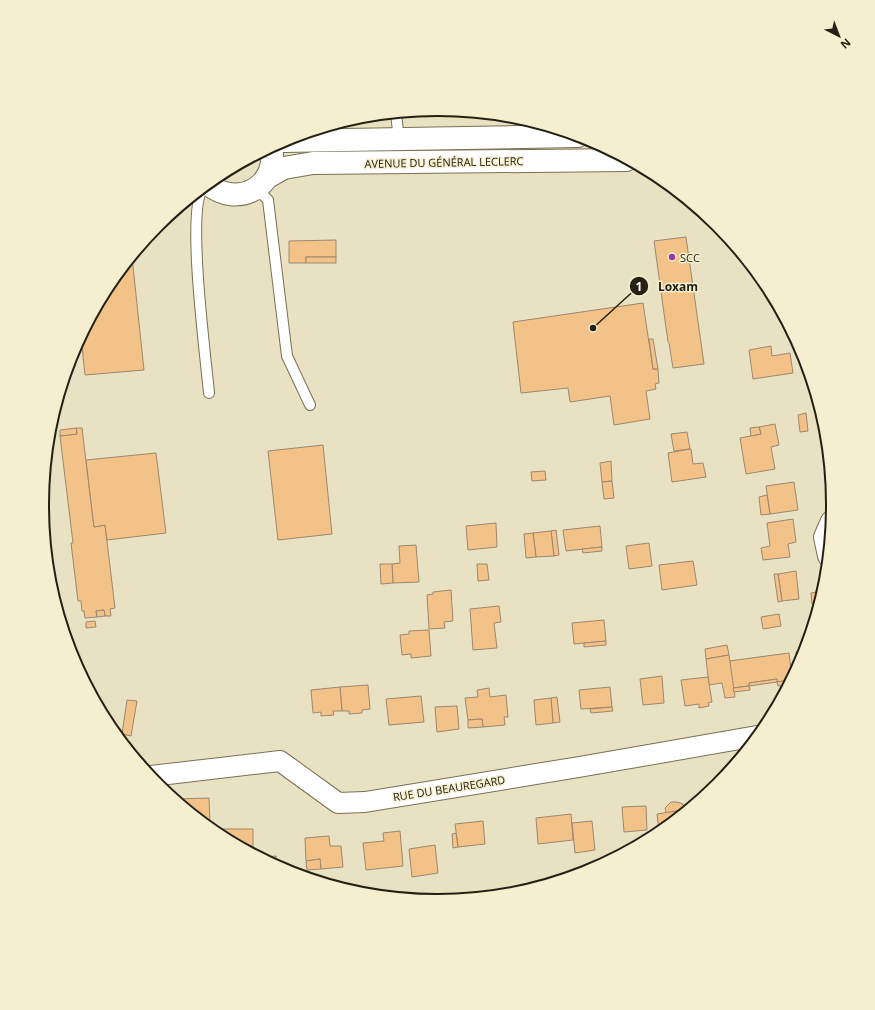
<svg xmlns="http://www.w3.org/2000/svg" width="875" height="1010" viewBox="0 0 875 1010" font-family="'Open Sans',sans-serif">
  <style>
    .building { fill: #f2c289; stroke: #9d886f }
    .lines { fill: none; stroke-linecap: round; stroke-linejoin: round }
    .lane-casing { stroke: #777154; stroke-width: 12 }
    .street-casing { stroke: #777154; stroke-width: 22 }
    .secondary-casing { stroke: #777154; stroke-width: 24 }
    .path { stroke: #a6a187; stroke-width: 2.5; stroke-dasharray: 1 3; stroke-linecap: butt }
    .lane { stroke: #fff; stroke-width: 10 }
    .street { stroke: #fff; stroke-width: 20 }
    .secondary { stroke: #fff; stroke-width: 22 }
    .poi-dot { fill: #9838a1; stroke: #f6efcf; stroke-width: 1.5 }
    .labels { text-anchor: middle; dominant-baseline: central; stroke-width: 3; stroke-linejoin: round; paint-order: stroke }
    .street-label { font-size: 11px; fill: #232115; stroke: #f6efcf }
    .poi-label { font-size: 11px; fill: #232115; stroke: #f6efcf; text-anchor: start }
    .rim { fill: none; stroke: #232115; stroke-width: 2 }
    .leader { fill: none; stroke: #232115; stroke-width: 1.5 }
    .callout-dot { fill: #232115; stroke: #f6efcf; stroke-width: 1.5 }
    .mark-label { font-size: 12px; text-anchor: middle; font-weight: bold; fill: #fff }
    .callout-label { font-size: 12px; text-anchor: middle; font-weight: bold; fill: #232115; stroke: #f6efcf; stroke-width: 3; stroke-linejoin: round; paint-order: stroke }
  </style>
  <rect width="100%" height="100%" fill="#e9e2c2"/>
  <g class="building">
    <path d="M686,237L704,364L673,368L669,343L668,342L654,241Z"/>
    <path d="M336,240V257H306V263H289V241Z"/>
    <path d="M132,257L144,370L85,375L81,337L109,285Z"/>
    <rect x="306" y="257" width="30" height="6"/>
    <path d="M643,303L653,369H658L659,383L655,384L656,389L646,391L650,419L614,425L610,396L570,402L568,388L521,393L513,322Z"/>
    <path d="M649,339H653L658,369H653Z"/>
    <path d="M771,346L772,356L790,353L793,373L753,379L749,350Z"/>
    <path d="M801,354H803L811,379L805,380Z"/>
    <path d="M806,413L808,431L800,432L798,415Z"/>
    <path d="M775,424L779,445L771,447L775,469L746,474L740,438L761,434L759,427Z"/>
    <path d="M759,427L761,434L751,436L750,428Z"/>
    <path d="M76,428H82L94,527L105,525L115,608L110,609L111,616H105L104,610L96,611L97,617L85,618L84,611H82L81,601H78L71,543H73L60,436L77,434Z"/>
    <path d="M76,428L77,434L60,436V430Z"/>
    <path d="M687,432L690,449L674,451L671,434Z"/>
    <path d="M323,445L332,534L278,540L268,451Z"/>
    <path d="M690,449H691L693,464L703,463L706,477L672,482L668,453Z"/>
    <path d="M156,453L166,533L107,540L105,525L94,527L86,460Z"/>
    <path d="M611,461L612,481L602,482L600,463Z"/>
    <path d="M545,471L546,480L532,481L531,472Z"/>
    <path d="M612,481L614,498L604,499L602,482Z"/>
    <path d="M794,482L798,510L770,514L766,486Z"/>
    <path d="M767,495L770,514L761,515L759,497Z"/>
    <path d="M793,519L796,542L788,544L790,557L763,560L761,548L770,546L767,523Z"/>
    <path d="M496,523L497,547L468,550L466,526Z"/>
    <path d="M600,526L602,547L566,551L563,530Z"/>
    <path d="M556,530L559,555L554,556L551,531Z"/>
    <path d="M551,531L554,556L536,557L533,533Z"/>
    <path d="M533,533L536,557L526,558L524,534Z"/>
    <path d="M649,543L652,566L629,569L626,546Z"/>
    <path d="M416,545L419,582L393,583L392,564L400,563L399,546Z"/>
    <path d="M602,547V551L583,553L582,549Z"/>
    <path d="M693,561L697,585L662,590L659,565Z"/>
    <path d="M380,564H392L393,583L381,584Z"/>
    <path d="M477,564H487L489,580L478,581Z"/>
    <path d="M796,571L799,599L782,601L778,574Z"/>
    <path d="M774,574H778L782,601L778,602Z"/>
    <path d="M451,590L453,621L444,622L445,628L429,629L427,595L433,594V592Z"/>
    <path d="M822,591L819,602L812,604L811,593Z"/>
    <path d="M499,606L501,622L494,623L497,648L473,650L470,609Z"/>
    <path d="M104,610L105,616L97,617L96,611Z"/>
    <path d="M779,614L781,626L763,629L761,617Z"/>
    <path d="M604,620L606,641L574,644L572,623Z"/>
    <path d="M95,621L96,627L86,628V622Z"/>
    <path d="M429,630L431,656L411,658V654L402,655L400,635L409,634V631Z"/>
    <path d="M606,641V645L584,647V643Z"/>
    <path d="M727,645L729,655L706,659L705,649Z"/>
    <path d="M805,651L803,657L798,666L796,652Z"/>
    <path d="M789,653L792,677L790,680L777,682V679L749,683V686L733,688L729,661Z"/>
    <path d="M729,655L735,697L725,698L722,683L709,685L706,659Z"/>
    <path d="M662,676L664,703L643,705L640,679Z"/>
    <path d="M708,677L712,702L708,703L709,706L699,708V704L685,706L681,680Z"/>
    <path d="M777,679V682L749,686V683Z"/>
    <path d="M790,680L788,685L778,686L777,682Z"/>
    <path d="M368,685L370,709L362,710V713L349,714V711H342L340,687Z"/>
    <path d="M749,686L750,690L734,692L733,688Z"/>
    <path d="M340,687L342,711H333L334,715L321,716V712L313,713L311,690Z"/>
    <path d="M610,687L612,707L581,709L579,690Z"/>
    <path d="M489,688L490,697L506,695L508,717H504L505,725L483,727L482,719L468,720L465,698L478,697L477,690Z"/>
    <path d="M421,696L424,722L389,725L386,699Z"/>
    <path d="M557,697L560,722L553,723L551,698Z"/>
    <path d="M551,698L553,723L536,725L534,700Z"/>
    <path d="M127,700L137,701L131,736L122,734Z"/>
    <path d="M457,706L459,729L437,732L435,707Z"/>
    <path d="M612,707L613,711L591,713L590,709Z"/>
    <path d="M482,719L483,727L468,728V720Z"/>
    <path d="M209,798L210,823H204L175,799Z"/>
    <path d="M671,802H677L683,804V810L666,813L665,808Z"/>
    <path d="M646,806L647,830L624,832L622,807Z"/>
    <path d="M683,810L684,812L659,832L657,814Z"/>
    <path d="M571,814L573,840L538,844L536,818Z"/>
    <path d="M483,821L485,844L458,847L455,824Z"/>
    <path d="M592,821L595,850L575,853L572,823Z"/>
    <path d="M220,829H253V849H246L220,835Z"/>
    <path d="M400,831L403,866L366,870L363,843L384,841L383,833Z"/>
    <path d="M456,833L458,847L453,848L452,834Z"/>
    <path d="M329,836L330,846H341L343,867L321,869L320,859L306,861L305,838Z"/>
    <path d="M435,845L438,873L412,877L409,849Z"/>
    <path d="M276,856L277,866L267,860V857Z"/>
    <path d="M320,859L321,869L307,870L306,861Z"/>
  </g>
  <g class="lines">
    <g class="lane-casing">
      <g id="lane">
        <path d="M396,114L399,139"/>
        <path d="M203,188C186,209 206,359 209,393"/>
        <path d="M256,188L268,200L287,356L310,405"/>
      </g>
    </g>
    <g class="street-casing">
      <g id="street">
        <path d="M828,556L824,537L831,521"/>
        <path d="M151,776L280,761L338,803L365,802L579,767L757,736"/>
      </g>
    </g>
    <g class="secondary-casing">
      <g id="secondary">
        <path d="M284,141L578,136"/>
        <path d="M266,178L284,168L313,163L626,160"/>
        <path d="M208,184C237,209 280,186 271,148"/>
      </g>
    </g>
    <path class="path" d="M641,173H651"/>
    <use href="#lane" class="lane"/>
    <use href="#street" class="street"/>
    <use href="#secondary" class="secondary"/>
  </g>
  <circle class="poi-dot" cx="672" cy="257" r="4"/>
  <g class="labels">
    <g class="street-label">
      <text transform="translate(444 162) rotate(-1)">AVENUE DU GÉNÉRAL LECLERC</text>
      <text transform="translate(449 788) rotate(-9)">RUE DU BEAUREGARD</text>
    </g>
    <g class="poi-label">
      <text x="680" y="257">SCC</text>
    </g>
  </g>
  <path d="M0 0H875V1010H0ZM437 116H438A388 388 0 0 1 826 504V506A388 388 0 0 1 438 894H437A388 388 0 0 1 49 506V504A388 388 0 0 1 437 116Z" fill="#f6efcf" fill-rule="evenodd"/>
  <path class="rim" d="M437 116H438A388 388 0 0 1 826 504V506A388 388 0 0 1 438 894H437A388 388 0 0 1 49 506V504A388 388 0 0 1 437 116Z"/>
  <path class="leader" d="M593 328L639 286"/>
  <g class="callout-dot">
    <circle cx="593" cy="328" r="4"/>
    <circle cx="639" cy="286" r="10"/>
  </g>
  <g class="mark-label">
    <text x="639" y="291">1</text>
  </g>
  <g class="callout-label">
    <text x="678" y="291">Loxam</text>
  </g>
  <g transform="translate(839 36) rotate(138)" stroke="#f6efcf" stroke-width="3" paint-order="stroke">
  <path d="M0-3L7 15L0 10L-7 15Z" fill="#232115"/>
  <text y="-6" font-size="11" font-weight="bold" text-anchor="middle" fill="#232115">N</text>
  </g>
</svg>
